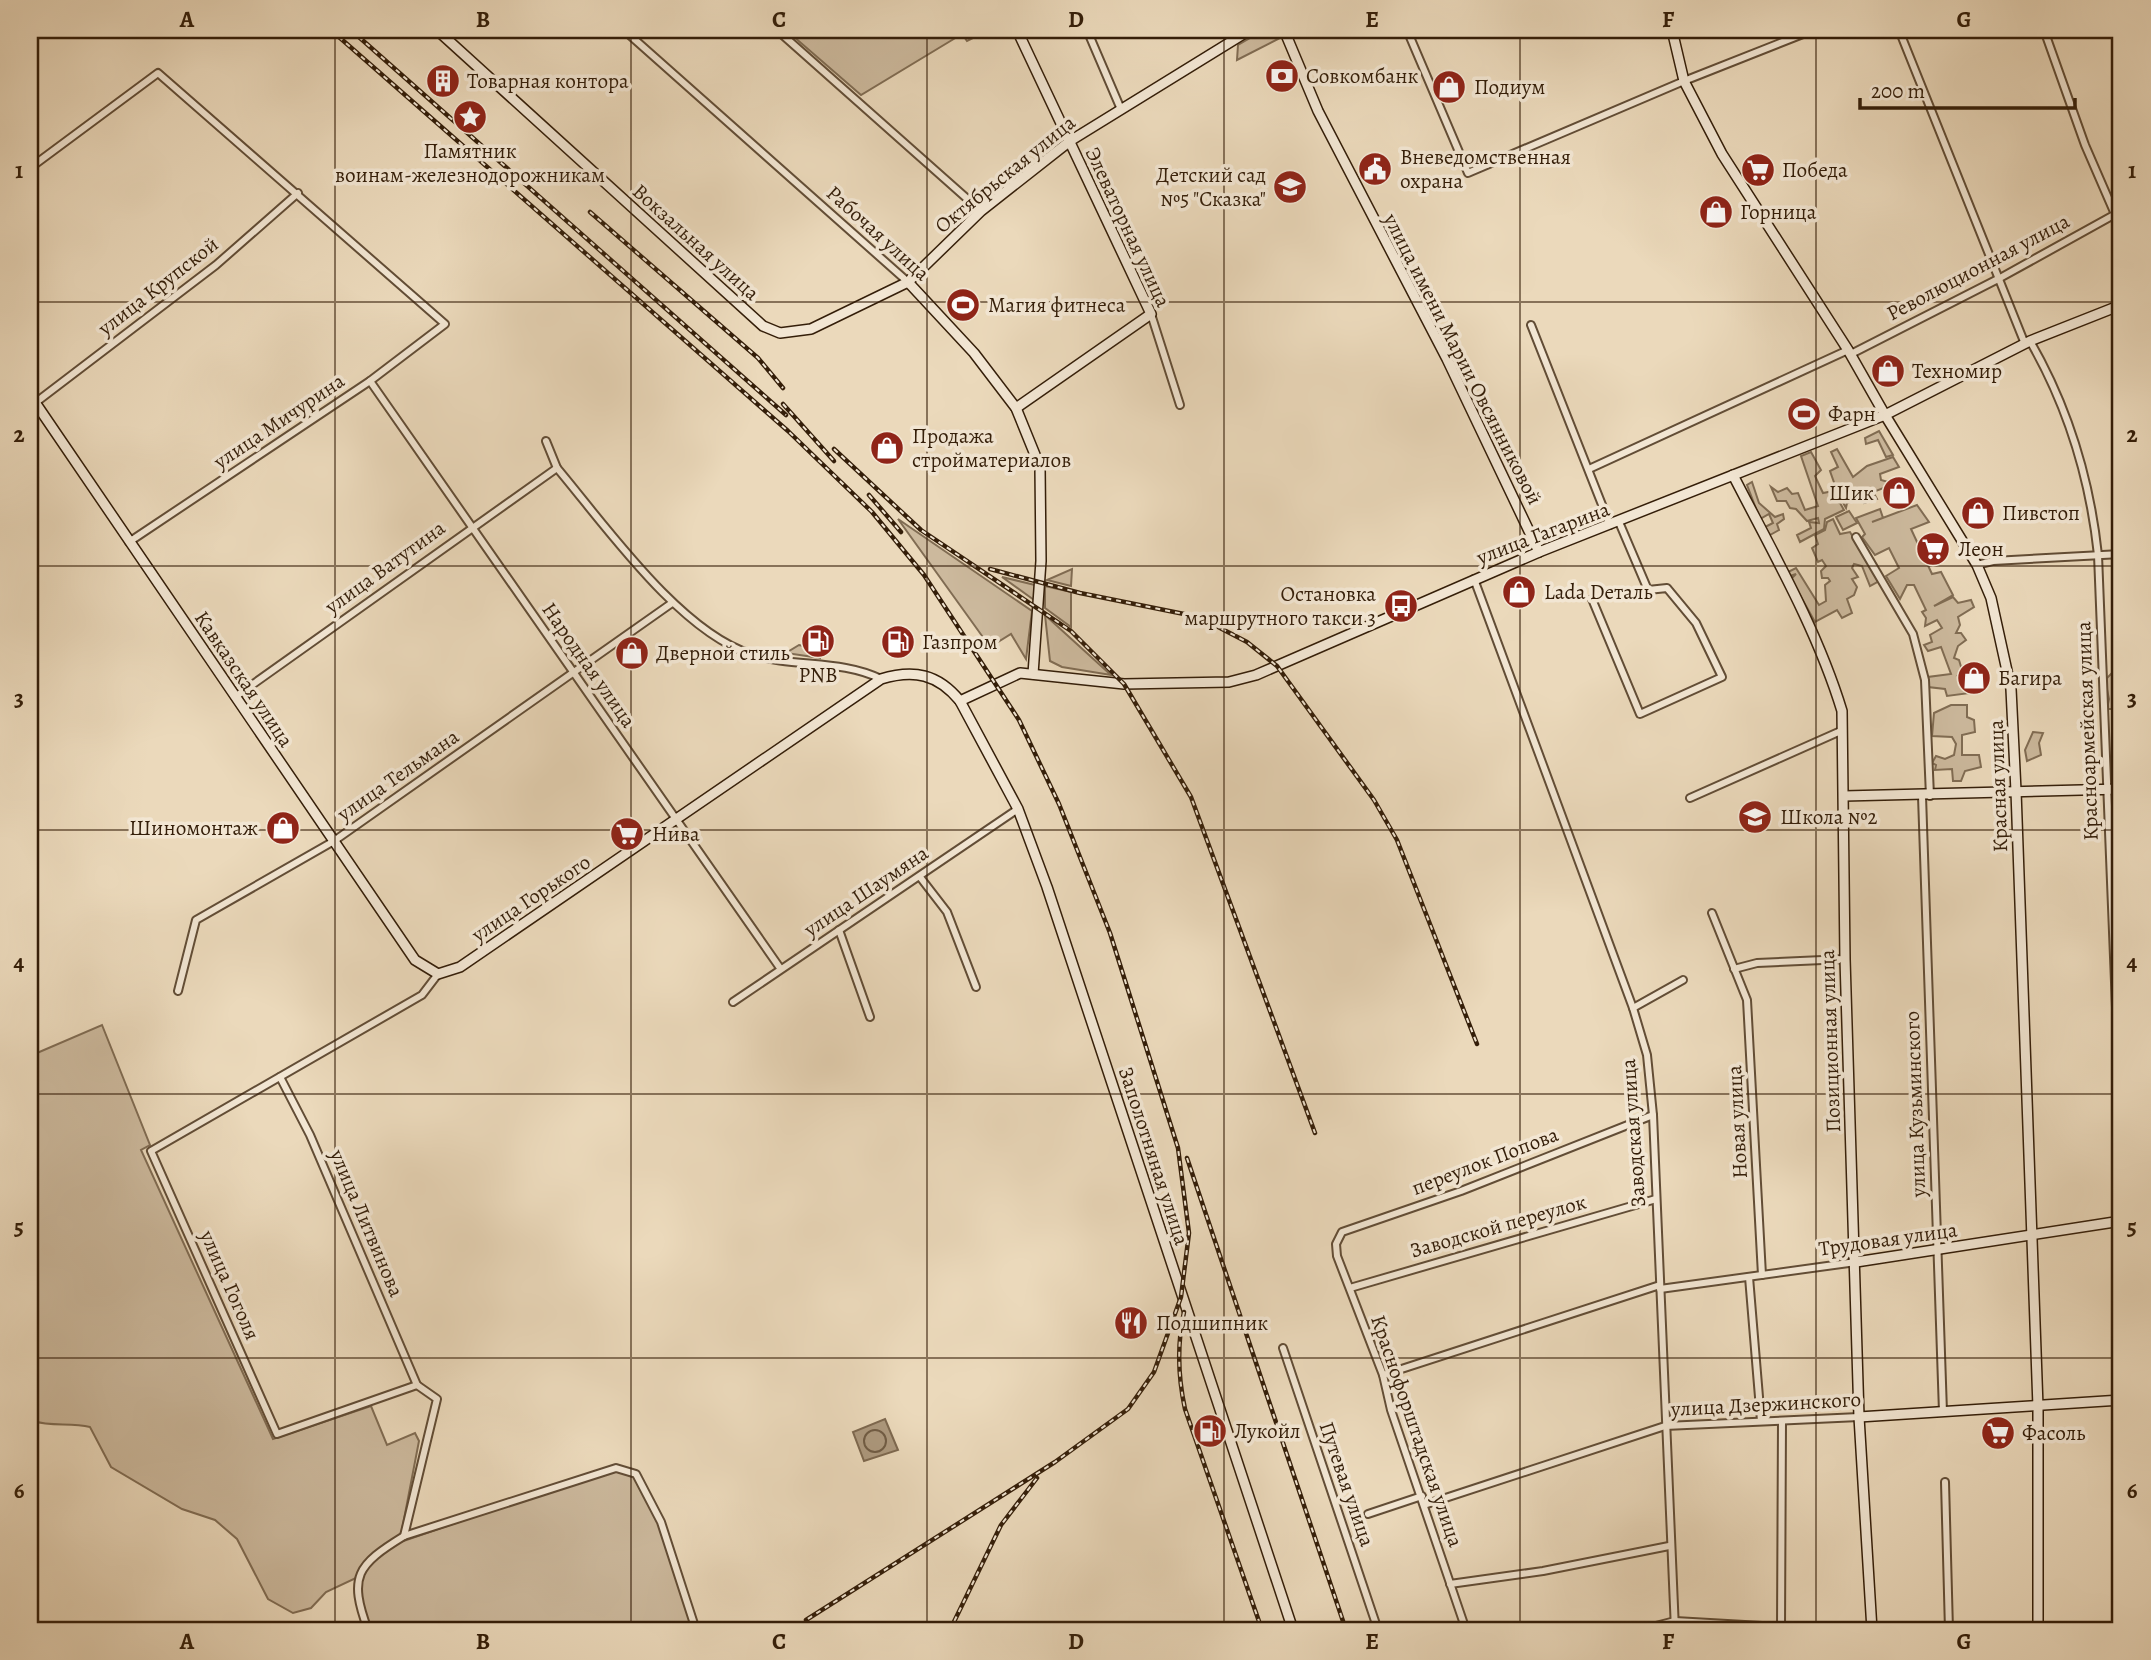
<svg xmlns="http://www.w3.org/2000/svg" width="2151" height="1660" viewBox="0 0 2151 1660" font-family="Alegreya,serif">
  <style>
    .green { fill: #ccb99d; stroke: #806c53; stroke-width: 2 }
    .water { fill: #ad997e; stroke: #7d684f; stroke-width: 2 }
    .lines { fill: none; stroke-linecap: round; stroke-linejoin: round }
    .shore { stroke: #705c44; stroke-width: 2 }
    .street-casing { stroke: #624d36; stroke-width: 10 }
    .secondary-casing { stroke: #341e09; stroke-width: 12 }
    .street { stroke: #f2e6d3; stroke-width: 6 }
    .secondary { stroke: #f2e6d3; stroke-width: 9 }
    .rail-casing { stroke: #341e09; stroke-width: 4.5 }
    .rail { stroke: #f2e6d3; stroke-width: 2; stroke-dasharray: 5; stroke-linecap: butt }
    .grid { fill: none; stroke: #341e09; stroke-width: 2; stroke-opacity: 0.55 }
    .labels { text-anchor: middle; dominant-baseline: central; stroke-width: 7; stroke-linejoin: round; paint-order: stroke }
    .poi-label { font-size: 21px; fill: #341e09; stroke: #f2e6d3; text-anchor: start }
    .street-label { font-size: 21px; fill: #341e09; stroke: #f2e6d3 }
    .neatline { fill: none; stroke: #341e09; stroke-width: 2.5 }
    .grid-label { font-size: 23px; text-anchor: middle; font-weight: bold; fill: #341e09 }
  </style>
  <rect width="100%" height="100%" fill="#ebd9bb"/>
  <filter id="stains"><feTurbulence type="fractalNoise" baseFrequency=".00286" numOctaves="4"/><feColorMatrix values="0 0 0 0 .2 0 0 0 0 .09 0 0 0 0 .02 0 0 0 .5 -.17"/></filter>
  <radialGradient id="worn" r=".72"><stop offset=".6" stop-color="#630" stop-opacity="0"/><stop offset="1" stop-color="#630" stop-opacity=".3"/></radialGradient>
  <g class="green">
    <path d="M786,30H989L967,41L962,34L861,95Z"/>
    <path d="M1264,30H1277L1280,38L1237,60L1238,45Z"/>
    <path d="M1879,431L1893,455L1886,457L1878,440L1866,444L1865,438Z"/>
    <path d="M1837,449L1853,477L1867,466L1893,457L1899,467L1880,474L1881,480L1888,482L1901,478L1902,481L1873,492L1877,499L1864,503L1861,498L1868,494L1847,503L1846,508L1841,499L1834,498L1837,491L1830,471L1838,467L1831,452Z"/>
    <path d="M1811,452L1821,470L1815,476L1823,493L1833,491L1831,499L1840,503L1844,510L1825,519L1824,529L1800,542L1797,535L1811,528L1809,522L1819,523L1818,518L1807,521L1796,509L1790,508L1786,501H1777L1771,487L1778,492L1787,488L1792,494L1798,493L1805,510L1818,506L1801,456Z"/>
    <path d="M1752,482L1759,503L1775,517L1783,514L1784,519L1777,524L1779,530L1770,535L1765,527L1773,523L1769,514L1760,519L1747,485Z"/>
    <path d="M1917,505L1929,522L1911,529L1932,574L1941,572L1953,595L1934,606L1953,597L1958,603L1971,600L1974,607L1958,617L1960,625L1956,633H1961L1966,640L1958,646L1954,658L1959,660L1962,670L1958,675L1966,674L1970,693L1947,696L1945,689L1928,687V677L1951,674L1941,647L1928,651L1924,645L1932,642L1930,635L1942,628L1937,620L1925,626L1926,618L1922,612L1926,610L1914,585H1907L1900,599L1886,576L1899,568L1889,548L1875,555L1862,537L1865,534L1856,518L1880,509L1883,518L1872,522Z"/>
    <path d="M1849,511L1857,523L1843,530L1836,517Z"/>
    <path d="M898,519L1032,611L1026,659L1011,634L990,647Z"/>
    <path d="M1833,519L1840,534L1850,532L1879,581L1870,586L1862,566L1854,564L1852,568L1858,577L1852,579L1857,587L1854,595L1847,599L1852,613L1842,618L1837,610L1815,622L1791,579L1796,574L1790,576L1788,572L1796,568L1819,605L1826,601L1825,585L1830,581L1828,578H1822L1821,571L1826,566L1822,560L1818,562L1812,548L1818,544L1815,535L1825,530L1827,522Z"/>
    <path d="M1072,569L1071,586L1047,580Z"/>
    <path d="M1002,577L1035,585L1034,600Z"/>
    <path d="M1045,586L1071,592V627L1045,608Z"/>
    <path d="M1045,615L1111,675L1062,667L1050,661Z"/>
    <path d="M799,645L820,650V658L786,653Z"/>
    <path d="M2112,673L2121,683V696L2117,695L2116,709H2107L2109,699L2105,680Z"/>
    <path d="M1951,705H1967V717L1974,720L1975,732L1962,735V755H1979L1981,767L1965,771L1961,781H1953L1952,769L1935,770L1936,765L1932,763L1936,756L1945,759L1954,755L1956,744L1952,737L1932,736L1934,713Z"/>
    <path d="M2033,732L2043,733L2039,743L2041,755L2027,761L2025,750Z"/>
    <path d="M102,1025L150,1145L141,1150L273,1439L371,1406L387,1445L415,1433L419,1441L400,1540C378,1548 366,1556 356,1578L326,1592L311,1608L293,1613L268,1599L237,1539L215,1520L182,1509L111,1467L90,1427C71,1422 52,1427 33,1421L30,1411V1056Z"/>
    <path d="M616,1468L636,1474L661,1522L694,1630H368C360,1589 347,1574 386,1547Z"/>
  </g>
  <path class="water" d="M885,1419L898,1450L864,1461L853,1432Z"/>
  <g class="lines">
    <circle class="shore" cx="875" cy="1441" r="11"/>
    <g class="street-casing">
      <g id="street">
        <path d="M624,30L908,282"/>
        <path d="M777,30L981,211"/>
        <path d="M1087,30L1120,107"/>
        <path d="M1407,30L1468,173L1684,81L1813,30"/>
        <path d="M1899,30L2025,344"/>
        <path d="M2044,30L2085,145L2121,228"/>
        <path d="M30,168L158,73L445,324L370,381L129,542"/>
        <path d="M1151,314L1180,405"/>
        <path d="M1531,325L1610,525"/>
        <path d="M2030,341C2068,407 2090,480 2098,555L2121,1133"/>
        <path d="M1851,354L2000,278L2121,211"/>
        <path d="M370,381L780,968"/>
        <path d="M35,403L216,265L298,193"/>
        <path d="M546,441L557,468C605,525 680,632 751,654C794,668 840,659 881,679"/>
        <path d="M1589,469L1848,350"/>
        <path d="M1856,537L1913,634L1925,680L1930,796"/>
        <path d="M1977,565L1993,561L2121,554"/>
        <path d="M1474,579L1633,1008L1647,1055L1653,1115L1675,1630"/>
        <path d="M1592,599L1640,714L1722,677L1696,623L1667,588L1648,590L1619,522"/>
        <path d="M235,697L557,468"/>
        <path d="M1922,796L1943,1412"/>
        <path d="M1690,798L1843,730"/>
        <path d="M920,877L947,912L976,987"/>
        <path d="M1712,913L1747,1000L1762,1275"/>
        <path d="M839,930L870,1017"/>
        <path d="M1734,969L1757,963L1845,959"/>
        <path d="M178,991L196,920L334,841L672,603"/>
        <path d="M733,1002L1018,809"/>
        <path d="M1633,1008L1683,980"/>
        <path d="M280,1077L310,1135L417,1385"/>
        <path d="M1749,1277L1761,1421"/>
        <path d="M1350,1288L1656,1199"/>
        <path d="M1660,1289L1856,1262"/>
        <path d="M1283,1348L1378,1630"/>
        <path d="M1383,1375L1660,1285"/>
        <path d="M417,1385L277,1434L151,1151L422,995L438,974"/>
        <path d="M1945,1482L1949,1630"/>
        <path d="M1424,1505L1665,1426L1859,1417"/>
        <path d="M1368,1514L1422,1496"/>
        <path d="M404,1536L437,1399L417,1385"/>
        <path d="M1450,1584L1543,1571L1669,1546"/>
        <path d="M368,1630C348,1576 357,1565 404,1536L616,1468L636,1474L661,1522L696,1630"/>
        <path d="M1466,1630L1391,1410L1383,1375L1337,1256L1336,1244L1342,1232L1461,1191L1653,1115"/>
        <path d="M1640,1630L1675,1621L1833,1630"/>
        <path d="M1781,1630L1782,1421"/>
      </g>
    </g>
    <g class="secondary-casing">
      <g id="secondary">
        <path d="M437,30L763,326L780,333L811,329L908,282L981,211L1070,141L1250,30"/>
        <path d="M1284,30L1318,111L1447,359L1539,552"/>
        <path d="M1672,30L1684,81L1722,154L1848,350L1885,415L1977,565L1991,598L2011,689L2016,791L2038,1407V1630"/>
        <path d="M908,282L974,353L1016,408L1040,467L1041,561L1033,674"/>
        <path d="M30,395L415,960L438,974L460,967L881,679C914,669 938,674 960,701L1018,809L1047,887L1293,1630"/>
        <path d="M1016,408L1151,314L1017,30"/>
        <path d="M1733,475C1772,551 1817,629 1842,711L1845,959L1859,1417L1872,1630"/>
        <path d="M960,701L1020,673L1124,684L1229,682L1256,675L1539,552L1885,415L2030,341L2121,305"/>
        <path d="M1844,796L2121,789"/>
        <path d="M1856,1262L2121,1221"/>
        <path d="M1859,1417L2121,1400"/>
      </g>
    </g>
    <use href="#street" class="street"/>
    <use href="#secondary" class="secondary"/>
    <g class="rail-casing">
      <g id="rail">
        <path d="M331,30L788,431L872,512L924,575L1019,720L1059,804L1110,933L1178,1148L1189,1233L1181,1297L1154,1372L1128,1409L1055,1462L806,1620"/>
        <path d="M351,30L786,415"/>
        <path d="M590,212L758,358L783,388"/>
        <path d="M783,404L834,461"/>
        <path d="M834,449L921,530L1071,631L1124,684L1191,797L1315,1133"/>
        <path d="M869,495L901,532"/>
        <path d="M990,569L1080,593L1199,617L1247,642L1277,666L1374,800L1397,840L1477,1044"/>
        <path d="M1187,1158L1346,1630"/>
        <path d="M1184,1312C1177,1344 1178,1377 1185,1409L1262,1630"/>
        <path d="M950,1630L1001,1525L1037,1478"/>
      </g>
    </g>
    <use href="#rail" class="rail"/>
  </g>
  <path class="grid" d="M335,30V1630M631,30V1630M927,30V1630M1224,30V1630M1520,30V1630M1816,30V1630M30,302H2121M30,566H2121M30,830H2121M30,1094H2121M30,1358H2121"/>
  <defs>
    <g id="bank-disc" transform="scale(1.75)"><circle r="9.5" fill="#8f2418" stroke="#f2e6d3"/><path d="M-6-4H6V4H-6ZM0-2.3a2.3 2.3 0 1 0 0 4.6a2.3 2.3 0 1 0 0-4.6Z" fill="#fff"/></g>
    <g id="building-disc" transform="scale(1.75)"><circle r="9.5" fill="#8f2418" stroke="#f2e6d3"/><path d="M-4-6H4V6H1V3H-1V6H-4ZM-2.5-4.3h1.7v1.8h-1.7ZM.8-4.3h1.7v1.8H.8ZM-2.5-1h1.7V.8h-1.7ZM.8-1h1.7V.8H.8Z" fill="#fff"/></g>
    <g id="shop-disc" transform="scale(1.75)"><circle r="9.5" fill="#8f2418" stroke="#f2e6d3"/><path d="M-5-2.5h2.3a2.7 3.5 0 0 1 5.4 0H5L5.5 6h-11ZM-1.5-2.5h3a1.5 2.3 0 0 0-3 0Z" fill="#fff"/></g>
    <g id="sight-disc" transform="scale(1.75)"><circle r="9.5" fill="#8f2418" stroke="#f2e6d3"/><path d="M0-6L1.8-2.2L6-1.7L2.9 1.2L3.7 5.4L0 3.3L-3.7 5.4L-2.9 1.2L-6-1.7L-1.8-2.2Z" fill="#fff"/></g>
    <g id="civic-disc" transform="scale(1.75)"><circle r="9.5" fill="#8f2418" stroke="#f2e6d3"/><path d="M-.6-6.5H3V-4.5H.6V-3L4-1V1h2V6H-6V1h2V-1L-.6-3ZM-1.2 2.5V6h2.4V2.5Z" fill="#fff"/></g>
    <g id="supermarket-disc" transform="scale(1.75)"><circle r="9.5" fill="#8f2418" stroke="#f2e6d3"/><path d="M-6-5.5h2.5l.6 2H6L4.5 2H-2.5L-4.4-4H-6ZM-1.5 3.2a1.3 1.3 0 1 0 .1 0ZM3 3.2a1.3 1.3 0 1 0 .1 0Z" fill="#fff"/></g>
    <g id="school-disc" transform="scale(1.75)"><circle r="9.5" fill="#8f2418" stroke="#f2e6d3"/><path d="M0-5L7-2L0 1L-7-2ZM-4 1L0 2.5L4 1V4Q0 6-4 4Z" fill="#fff"/></g>
    <g id="stadium-disc" transform="scale(1.75)"><circle r="9.5" fill="#8f2418" stroke="#f2e6d3"/><path d="M0-5a6.5 5 0 1 0 0 10a6.5 5 0 1 0 0-10ZM-3.5-1.8h7v3.6h-7Z" fill="#fff"/></g>
    <g id="bus-disc" transform="scale(1.75)"><circle r="9.5" fill="#8f2418" stroke="#f2e6d3"/><path d="M-5-6H5V4H4V6H2V4H-2V6H-4V4H-5ZM-3.5-4V0h7V-4ZM-3.5 1.2v1.5H-2V1.2ZM2 1.2v1.5H3.5V1.2Z" fill="#fff"/></g>
    <g id="fuel-disc" transform="scale(1.75)"><circle r="9.5" fill="#8f2418" stroke="#f2e6d3"/><path d="M-5.5-6h7V0h2V4h1.3V-2.5L3-4.5l.8-.8L6-3V5H2.5V1h-1V6h-7ZM-4.2-4.7v3.2H.2V-4.7Z" fill="#fff"/></g>
    <g id="restaurant-disc" transform="scale(1.75)"><circle r="9.5" fill="#8f2418" stroke="#f2e6d3"/><path d="M-5-6h1v4h1v-4h1v4h1v-4h1v5L-1.5 .5V6h-2V.5L-5-1ZM5-6V6H3V1.5H1.5Q1.5-4 5-6Z" fill="#fff"/></g>
  </defs>
  <g fill-rule="evenodd">
    <use href="#bank-disc" x="1282" y="76"/>
    <use href="#building-disc" x="443" y="81"/>
    <use href="#shop-disc" x="1449" y="87"/>
    <use href="#sight-disc" x="470" y="117"/>
    <use href="#civic-disc" x="1375" y="169"/>
    <use href="#supermarket-disc" x="1758" y="170"/>
    <use href="#school-disc" x="1290" y="187"/>
    <use href="#shop-disc" x="1716" y="212"/>
    <use href="#stadium-disc" x="963" y="305"/>
    <use href="#shop-disc" x="1888" y="371"/>
    <use href="#stadium-disc" x="1804" y="414"/>
    <use href="#shop-disc" x="887" y="448"/>
    <use href="#shop-disc" x="1899" y="493"/>
    <use href="#shop-disc" x="1978" y="513"/>
    <use href="#supermarket-disc" x="1933" y="549"/>
    <use href="#shop-disc" x="1519" y="592"/>
    <use href="#bus-disc" x="1401" y="606"/>
    <use href="#fuel-disc" x="818" y="641"/>
    <use href="#fuel-disc" x="898" y="642"/>
    <use href="#shop-disc" x="632" y="653"/>
    <use href="#shop-disc" x="1974" y="678"/>
    <use href="#school-disc" x="1755" y="817"/>
    <use href="#shop-disc" x="283" y="828"/>
    <use href="#supermarket-disc" x="627" y="834"/>
    <use href="#restaurant-disc" x="1131" y="1323"/>
    <use href="#fuel-disc" x="1210" y="1431"/>
    <use href="#supermarket-disc" x="1998" y="1433"/>
  </g>
  <g class="labels">
    <g class="poi-label">
      <text x="1306" y="76">Совкомбанк</text>
      <text x="467" y="81">Товарная контора</text>
      <text x="1474" y="87">Подиум</text>
      <text x="470" y="151" text-anchor="middle">Памятник<tspan x="470" dy="24">воинам-железнодорожникам</tspan></text>
      <text x="1400" y="157">Вневедомственная<tspan x="1400" dy="24">охрана</tspan></text>
      <text x="1782" y="170">Победа</text>
      <text x="1266" y="175" text-anchor="end">Детский сад<tspan x="1266" dy="24">№5 "Сказка"</tspan></text>
      <text x="1740" y="212">Горница</text>
      <text x="988" y="305">Магия фитнеса</text>
      <text x="1912" y="371">Техномир</text>
      <text x="1828" y="414">Фарн</text>
      <text x="912" y="436">Продажа<tspan x="912" dy="24">стройматериалов</tspan></text>
      <text x="1874" y="493" text-anchor="end">Шик</text>
      <text x="2002" y="513">Пивстоп</text>
      <text x="1958" y="549">Леон</text>
      <text x="1544" y="592">Lada Dеталь</text>
      <text x="1376" y="594" text-anchor="end">Остановка<tspan x="1376" dy="24">маршрутного такси 3</tspan></text>
      <text x="922" y="642">Газпром</text>
      <text x="656" y="653">Дверной стиль</text>
      <text x="818" y="675" text-anchor="middle">PNB</text>
      <text x="1998" y="678">Багира</text>
      <text x="1780" y="817">Школа №2</text>
      <text x="258" y="828" text-anchor="end">Шиномонтаж</text>
      <text x="652" y="834">Нива</text>
      <text x="1156" y="1323">Подшипник</text>
      <text x="1234" y="1431">Лукойл</text>
      <text x="2022" y="1433">Фасоль</text>
    </g>
    <g class="street-label">
      <text transform="translate(1005 174) rotate(-39)">Октябрьская улица</text>
      <text transform="translate(1128 227) rotate(65)">Элеваторная улица</text>
      <text transform="translate(878 233) rotate(42)">Рабочая улица</text>
      <text transform="translate(696 242) rotate(42)">Вокзальная улица</text>
      <text transform="translate(1978 267) rotate(-28)">Революционная улица</text>
      <text transform="translate(158 286) rotate(-38)">улица Крупской</text>
      <text transform="translate(1463 359) rotate(63)">улица имени Марии Овсянниковой</text>
      <text transform="translate(279 421) rotate(-34)">улица Мичурина</text>
      <text transform="translate(1543 533) rotate(-21)">улица Гагарина</text>
      <text transform="translate(385 567) rotate(-36)">улица Ватутина</text>
      <text transform="translate(589 665) rotate(55)">Народная улица</text>
      <text transform="translate(244 679) rotate(56)">Кавказская улица</text>
      <text transform="translate(2087 731) rotate(-92)">Красноармейская улица</text>
      <text transform="translate(398 775) rotate(-35)">улица Тельмана</text>
      <text transform="translate(1998 786) rotate(-92)">Красная улица</text>
      <text transform="translate(866 891) rotate(-34)">улица Шаумяна</text>
      <text transform="translate(531 898) rotate(-34)">улица Горького</text>
      <text transform="translate(1830 1041) rotate(-92)">Позиционная улица</text>
      <text transform="translate(1915 1104) rotate(-92)">улица Кузьминского</text>
      <text transform="translate(1737 1122) rotate(-93)">Новая улица</text>
      <text transform="translate(1633 1133) rotate(-94)">Заводская улица</text>
      <text transform="translate(1154 1156) rotate(72)">Заполотняная улица</text>
      <text transform="translate(1485 1161) rotate(-21)">переулок Попова</text>
      <text transform="translate(367 1223) rotate(67)">улица Литвинова</text>
      <text transform="translate(1498 1226) rotate(-16)">Заводской переулок</text>
      <text transform="translate(1888 1239) rotate(-8)">Трудовая улица</text>
      <text transform="translate(230 1285) rotate(66)">улица Гоголя</text>
      <text transform="translate(1766 1404) rotate(-3)">улица Дзержинского</text>
      <text transform="translate(1417 1431) rotate(71)">Краснофорштадская улица</text>
      <text transform="translate(1347 1484) rotate(71)">Путевая улица</text>
    </g>
  </g>
  <rect width="2151" height="1660" fill="none" stroke="#ebd9bb" stroke-width="77"/>
  <path d="M1860 98v10h215v-10" fill="none" stroke="#341e09" stroke-width="3.5"/>
  <text x="1871" y="98" font-size="21" fill="#341e09" stroke="#f2e6d3" stroke-width="5" paint-order="stroke">200 m</text>
  <rect x="38" y="38" width="2074" height="1584" class="neatline"/>
  <g class="grid-label">
    <text x="187" y="27">A</text>
    <text x="483" y="27">B</text>
    <text x="779" y="27">C</text>
    <text x="1076" y="27">D</text>
    <text x="1372" y="27">E</text>
    <text x="1668" y="27">F</text>
    <text x="1964" y="27">G</text>
    <text x="19" y="178">1</text>
    <text x="2132" y="178">1</text>
    <text x="19" y="442">2</text>
    <text x="2132" y="442">2</text>
    <text x="19" y="706">3</text>
    <text x="2132" y="706">3</text>
    <text x="19" y="970">4</text>
    <text x="2132" y="970">4</text>
    <text x="19" y="1234">5</text>
    <text x="2132" y="1234">5</text>
    <text x="19" y="1498">6</text>
    <text x="2132" y="1498">6</text>
    <text x="187" y="1649">A</text>
    <text x="483" y="1649">B</text>
    <text x="779" y="1649">C</text>
    <text x="1076" y="1649">D</text>
    <text x="1372" y="1649">E</text>
    <text x="1668" y="1649">F</text>
    <text x="1964" y="1649">G</text>
  </g>
  <rect width="100%" height="100%" filter="url(#stains)"/>
  <rect width="100%" height="100%" fill="url(#worn)"/>
</svg>
